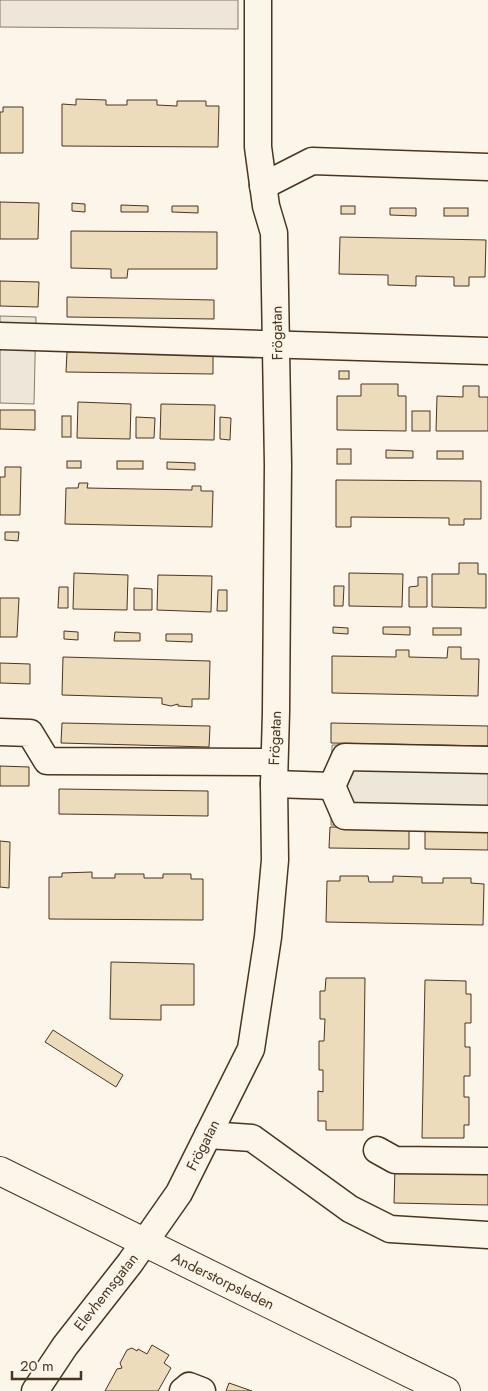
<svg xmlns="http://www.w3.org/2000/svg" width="488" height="1391" viewBox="0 0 488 1391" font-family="Jost,sans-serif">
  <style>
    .green { fill: #ede6d9; stroke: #887966 }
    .parking { fill: #ede7d9; stroke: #887966 }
    .building { fill: #ecdcbc; stroke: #4a3520 }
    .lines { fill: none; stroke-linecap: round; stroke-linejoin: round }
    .minor-casing { stroke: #4a3520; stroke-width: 29 }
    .major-casing { stroke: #4a3520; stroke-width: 30 }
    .minor { stroke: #fbf6e9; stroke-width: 26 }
    .major { stroke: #fbf6e9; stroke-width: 28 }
    .labels { text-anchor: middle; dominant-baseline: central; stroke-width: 4; stroke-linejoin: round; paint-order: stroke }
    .street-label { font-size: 15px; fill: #4a3520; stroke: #fbf6e9 }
  </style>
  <rect width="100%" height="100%" fill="#fbf6e9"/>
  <path class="green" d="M0,0H238V29L0,27Z"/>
  <g class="parking">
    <path d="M0,316L36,317L34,404L0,403Z"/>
    <path d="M332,745L488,747V827L331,825Z"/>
  </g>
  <g class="building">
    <path d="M76,99L106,100V105H127V100H157V105L177,106V101H206V106H219L218,147L62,146V104L76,105Z"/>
    <path d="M3,107H23V153H0V112H3Z"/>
    <path d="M0,202L39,203L38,239H0Z"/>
    <path d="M72,203L85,204V212L72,211Z"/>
    <path d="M121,205L148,206V212H121Z"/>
    <path d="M172,206H198V213L172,212Z"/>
    <rect x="341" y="206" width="14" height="8"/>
    <path d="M390,208H416V216L390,215Z"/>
    <rect x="444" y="208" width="24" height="8"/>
    <path d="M71,231L217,232V269H128L127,278H111V269L71,268Z"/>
    <path d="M340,237L486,240L485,277H469V286H454V277L416,276V286L388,285V275L339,274Z"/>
    <path d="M0,281L39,282L38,307L0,306Z"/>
    <path d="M67,297L214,300V319L67,317Z"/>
    <path d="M67,352L213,354V374L66,372Z"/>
    <rect x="339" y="371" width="10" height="8"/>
    <path d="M361,384H398V396H406V431L337,430V396H361Z"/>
    <path d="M463,386H479V397H488V431H436L437,396L463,397Z"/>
    <path d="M78,402L131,404L130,439L77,438Z"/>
    <path d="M161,404L215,405L214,440L160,439Z"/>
    <path d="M0,410H35V430L0,429Z"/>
    <rect x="412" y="411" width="18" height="20"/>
    <rect x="62" y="416" width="9" height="21"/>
    <path d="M136,417L155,418L154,438H136Z"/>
    <path d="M220,417L231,418L230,440L220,439Z"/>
    <rect x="337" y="449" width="14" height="15"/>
    <path d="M386,450L413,451V458H386Z"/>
    <rect x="437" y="451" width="26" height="8"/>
    <rect x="67" y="461" width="14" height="7"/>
    <rect x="117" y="461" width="26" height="8"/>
    <path d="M167,462L195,463V470L167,469Z"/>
    <path d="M5,467H21L20,515H0V477H5Z"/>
    <path d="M336,480L481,481V519H464V525H449V518L351,517V527H336Z"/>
    <path d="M79,483H88L87,488L192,490V486H201V491H213L212,527L65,524L66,488H78Z"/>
    <path d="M5,532H19L18,541L5,540Z"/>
    <path d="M459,563H478V574H486V608L432,607V574H459Z"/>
    <path d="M74,573L128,575L127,610L73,609Z"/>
    <path d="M349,573L403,574L402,607L349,606Z"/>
    <path d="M158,575L212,576L211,612L157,610Z"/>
    <path d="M418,577H427V607H409V587L418,586Z"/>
    <path d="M334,586H344L343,606H334Z"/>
    <path d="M59,587H68V608H58Z"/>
    <path d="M134,588L152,589V610H134Z"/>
    <path d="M218,590H227V611H217Z"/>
    <path d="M0,598H19L17,637H0Z"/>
    <path d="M333,627L348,628V634L333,633Z"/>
    <path d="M383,627H410V635L383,634Z"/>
    <rect x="433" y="628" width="28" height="7"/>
    <path d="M64,631L78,632V640L64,639Z"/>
    <path d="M115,632L140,633V641H114Z"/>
    <path d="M166,634H192V642L166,641Z"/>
    <path d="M448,647H461V659H479L478,696L332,693V656L396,657V650H409V657L447,658Z"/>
    <path d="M63,657L210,661L209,699H192V707L178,706V704L171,706L162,704V698L62,695Z"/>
    <path d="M0,663L30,664V684L0,683Z"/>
    <path d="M62,723L210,726L209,747L61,743Z"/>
    <path d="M331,723L488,726V746L331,743Z"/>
    <path d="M0,766L29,767V786H0Z"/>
    <path d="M59,789L208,791V816L59,814Z"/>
    <path d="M330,827L409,828V849L329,848Z"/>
    <path d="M425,829L488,830V850L425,849Z"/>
    <path d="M0,841L10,842L9,888L0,887Z"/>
    <path d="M92,872V878H115V874H144V878H163V874H191V879H203V920L49,919V877H62V873Z"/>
    <path d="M340,876H368L369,882H393V876L422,877V883H443V878H471V883L484,884L483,925L326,922L327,881H340Z"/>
    <path d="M111,962L194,964V1005H161V1020L110,1019Z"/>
    <path d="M326,978H365L363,1130H326V1121H318V1091L323,1092V1070H319V1041H324L325,1019H320V991H325Z"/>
    <path d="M425,980L466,981V994H471V1023H465V1047H470V1076H464V1097H469V1125H464V1138H422Z"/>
    <path d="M53,1030L123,1075L116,1087L45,1042Z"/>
    <path d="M395,1167L488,1169V1205L394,1203Z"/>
    <path d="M152,1345L169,1355L164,1363L171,1368L158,1391H105L117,1369L122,1368L120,1363L127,1350L132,1348L137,1351L138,1349L147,1354Z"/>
    <path d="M229,1383L252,1391H226Z"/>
  </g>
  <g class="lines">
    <g class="minor-casing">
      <g id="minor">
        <path d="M263,186L312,161L488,167"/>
        <path d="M0,336L488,351"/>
        <path d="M0,732L30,733L47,761L274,762"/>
        <path d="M488,760L345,757L332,786L345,816L488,819"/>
        <path d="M274,784L332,786"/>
        <path d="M208,1135L252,1138L350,1209L390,1229L488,1235"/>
        <path d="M377,1150L395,1160L488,1161"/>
        <path d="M35,1391L65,1346L130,1263L179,1193L251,1049L268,937L275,860L274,784L276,712L278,465L274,233L266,206L258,147V0"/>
        <path d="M183,1391L189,1386L202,1391"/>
      </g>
    </g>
    <g class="major-casing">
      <path id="major" d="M0,1171L446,1391"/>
    </g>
    <use href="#minor" class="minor"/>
    <use href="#major" class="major"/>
  </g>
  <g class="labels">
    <g class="street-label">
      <text transform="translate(277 333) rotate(-91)">Frögatan</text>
      <text transform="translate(275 738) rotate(-88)">Frögatan</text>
      <text transform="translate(203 1145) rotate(-63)">Frögatan</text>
      <text transform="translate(223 1281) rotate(26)">Anderstorpsleden</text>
      <text transform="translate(106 1292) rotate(-52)">Elevhemsgatan</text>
    </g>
  </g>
  <path d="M12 1371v8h69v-8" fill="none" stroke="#4a3520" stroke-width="2.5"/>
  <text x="20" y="1371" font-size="15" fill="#4a3520" stroke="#fbf6e9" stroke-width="4" paint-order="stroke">20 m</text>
</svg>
